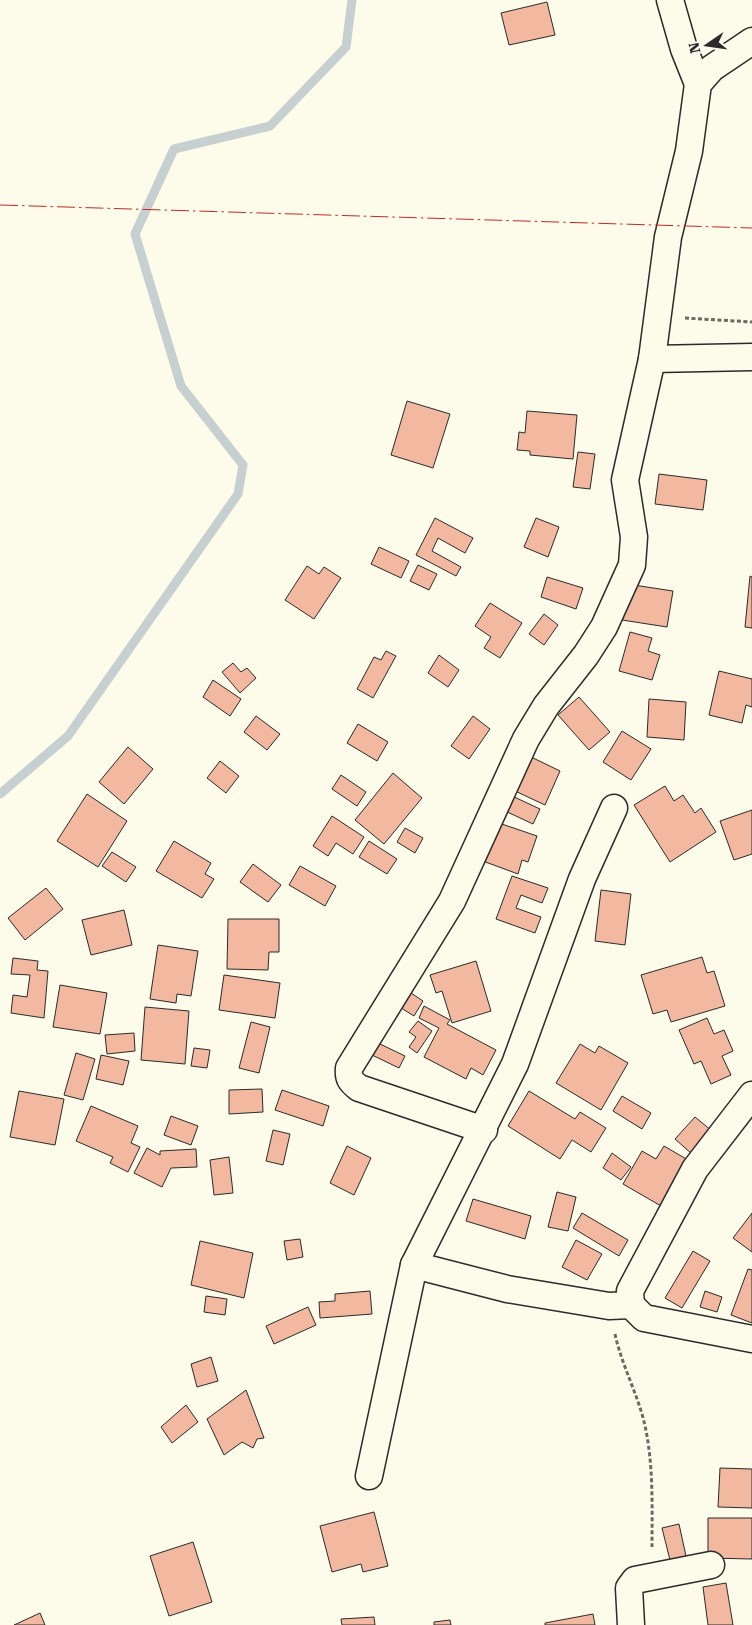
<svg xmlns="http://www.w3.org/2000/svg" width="752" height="1625" viewBox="0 0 752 1625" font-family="'Roboto Serif',serif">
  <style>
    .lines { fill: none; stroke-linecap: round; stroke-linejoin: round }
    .stream { stroke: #c7d0d0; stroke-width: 9 }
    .building { fill: #f2b8a0; stroke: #2b2b2b }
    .street-casing { stroke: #2b2b2b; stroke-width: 29 }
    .path { stroke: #6a6964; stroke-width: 3; stroke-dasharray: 4 2.5; stroke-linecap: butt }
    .street { stroke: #fdfbea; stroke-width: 26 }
    .power { stroke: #c62828; stroke-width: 1; stroke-dasharray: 18 4 2.5 4; stroke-linecap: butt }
  </style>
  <rect width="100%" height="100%" fill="#fdfbea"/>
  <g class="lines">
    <path class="stream" d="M0,794L68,736L238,494L243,465L181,386L135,234L174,149L270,126L346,47L352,0"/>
  </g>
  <g class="building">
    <path d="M547,2L555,35L509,45L501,13Z"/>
    <path d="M407,401L450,414L433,468L391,455Z"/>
    <path d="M527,411L577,415L573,459L530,455V451L517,450L519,432L525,433Z"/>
    <path d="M578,452L595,454L590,489L573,487Z"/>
    <path d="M659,474L707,480L703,510L655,504Z"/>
    <path d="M435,518L473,538L465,553L438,538L432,551L461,567L456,576L416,555Z"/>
    <path d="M536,518L559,527L548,557L524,547Z"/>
    <path d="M379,547L409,561L401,578L371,564Z"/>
    <path d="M418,565L437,574L429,590L410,581Z"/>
    <path d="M307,566L319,574L324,567L341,578L314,619L285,600Z"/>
    <path d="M750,576L752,577V628L745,627Z"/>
    <path d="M547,577L583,588L576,609L541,597Z"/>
    <path d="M627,584L673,591L667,627L622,620Z"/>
    <path d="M490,603L522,623L500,658L484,648L491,637L475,626Z"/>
    <path d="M544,614L558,625L544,645L529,634Z"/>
    <path d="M630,632L652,638L648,651L660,655L652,680L619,671Z"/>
    <path d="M386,651L396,656L373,698L357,689L374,657L381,660Z"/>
    <path d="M439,655L459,670L448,687L428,673Z"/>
    <path d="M233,663L241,672L247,668L256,678L240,693L222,672Z"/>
    <path d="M719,671L752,679V707L746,705L742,723L709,715Z"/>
    <path d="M213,680L241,699L230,716L203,697Z"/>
    <path d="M579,697L610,732L589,750L558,715Z"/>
    <path d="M649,699L686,702L684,740L647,737Z"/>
    <path d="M256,716L280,734L267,750L244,732Z"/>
    <path d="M473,716L490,729L469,759L451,746Z"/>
    <path d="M358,724L388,742L377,761L347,743Z"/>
    <path d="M622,731L651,749L631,780L603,762Z"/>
    <path d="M128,747L153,769L124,804L99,782Z"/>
    <path d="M529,756L560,771L545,805L513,790Z"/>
    <path d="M220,761L239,776L226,793L207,778Z"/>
    <path d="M393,773L422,798L384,844L355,820Z"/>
    <path d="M341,775L366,792L357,806L332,789Z"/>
    <path d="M665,786L674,801L683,795L695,813L701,808L716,832L670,862L634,805Z"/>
    <path d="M87,794L127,821L98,867L57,841Z"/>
    <path d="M510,795L540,809L533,824L503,810Z"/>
    <path d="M752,810V854L734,860L720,821Z"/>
    <path d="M332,816L364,837L353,854L336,843L328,856L313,846Z"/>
    <path d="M493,821L537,836L528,862L522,860L518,874L480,860Z"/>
    <path d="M405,828L423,838L415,853L397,842Z"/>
    <path d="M174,841L211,863L205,874L214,879L202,898L156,871Z"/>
    <path d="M369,841L397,859L387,874L359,857Z"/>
    <path d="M112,852L136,867L126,882L102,866Z"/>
    <path d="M253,864L281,885L268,902L240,882Z"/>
    <path d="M300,866L336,886L325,906L289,885Z"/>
    <path d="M512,876L548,888L542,903L521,895L516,908L541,917L535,933L496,919Z"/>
    <path d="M46,888L63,909L25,940L8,918Z"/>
    <path d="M601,890L631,894L625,945L595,941Z"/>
    <path d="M124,910L132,945L91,955L82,920Z"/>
    <path d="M228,919H279V952H269L268,970L227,969Z"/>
    <path d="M158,945L198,951L191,996L177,994L176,1003L150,999Z"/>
    <path d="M702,957L707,973L714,971L725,1006L671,1022L667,1010L653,1014L641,975Z"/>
    <path d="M13,958L38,961L37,970L48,971L44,1018L11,1013L13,995L27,997L30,975L11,974Z"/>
    <path d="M476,961L491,1011L452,1023L442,991L436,993L430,975Z"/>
    <path d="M224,975L280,983L275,1018L219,1010Z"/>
    <path d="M60,985L107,993L100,1034L53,1027Z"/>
    <path d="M408,991L423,1001L414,1016L398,1006Z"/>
    <path d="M424,1006L450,1020L447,1024L496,1050L483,1075L471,1068L466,1079L424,1057L439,1028L419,1018Z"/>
    <path d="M145,1007L189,1011L185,1064L141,1060Z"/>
    <path d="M707,1018L714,1034L724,1030L733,1051L722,1056L731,1075L711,1084L701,1061L694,1064L679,1030Z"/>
    <path d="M418,1021L432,1031L417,1053L409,1047L416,1037L409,1032Z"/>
    <path d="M251,1022L270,1027L259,1073L239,1068Z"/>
    <path d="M134,1033L135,1051L107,1054L105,1035Z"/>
    <path d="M378,1043L405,1056L399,1068L372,1055Z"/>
    <path d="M580,1044L595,1053L599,1046L628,1063L601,1110L556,1083Z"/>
    <path d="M194,1048L210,1050L207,1068L191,1066Z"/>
    <path d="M76,1053L95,1059L83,1100L64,1095Z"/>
    <path d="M101,1055L129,1061L123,1085L96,1079Z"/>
    <path d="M262,1089L263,1112L229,1114V1090Z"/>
    <path d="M282,1090L329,1106L323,1126L275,1110Z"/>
    <path d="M19,1091L64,1099L55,1145L10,1137Z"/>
    <path d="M529,1091L575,1119L580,1112L606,1128L591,1152L572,1140L560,1159L508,1126Z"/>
    <path d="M622,1096L651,1113L642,1129L613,1111Z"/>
    <path d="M91,1106L138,1126L131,1143L140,1147L128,1172L110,1163L113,1157L76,1141Z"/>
    <path d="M171,1116L198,1126L191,1145L164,1135Z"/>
    <path d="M695,1117L712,1131L692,1154L675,1139Z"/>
    <path d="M273,1130L290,1134L283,1165L266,1161Z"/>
    <path d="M347,1146L371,1158L354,1195L330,1183Z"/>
    <path d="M664,1146L688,1160L661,1206L623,1184L642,1151L656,1159Z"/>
    <path d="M147,1148L160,1155V1151L196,1149L197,1167L171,1168L162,1187L134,1173Z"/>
    <path d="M612,1153L631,1167L621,1180L603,1168Z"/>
    <path d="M229,1157L233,1193L214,1195L210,1160Z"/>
    <path d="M557,1192L576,1197L568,1231L548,1227Z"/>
    <path d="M473,1199L531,1216L525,1239L466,1221Z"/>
    <path d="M582,1213L628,1240L619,1256L573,1228Z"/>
    <path d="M752,1213V1252L733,1238Z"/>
    <path d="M300,1239L303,1257L287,1260L284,1241Z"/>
    <path d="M576,1240L602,1254L587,1280L562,1267Z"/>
    <path d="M200,1241L253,1253L244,1298L191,1285Z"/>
    <path d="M693,1251L710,1261L682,1308L665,1298Z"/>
    <path d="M748,1269L752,1270V1323L731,1315Z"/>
    <path d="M370,1291L372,1314L320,1318L319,1302L335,1301V1294Z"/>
    <path d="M705,1291L722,1297L717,1312L700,1307Z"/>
    <path d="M206,1296L227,1299L225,1315L204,1312Z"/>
    <path d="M308,1307L316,1325L274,1344L266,1326Z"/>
    <path d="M211,1357L218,1381L197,1387L191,1364Z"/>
    <path d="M246,1390L264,1438L257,1439L253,1448L242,1442L224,1455L207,1419Z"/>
    <path d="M186,1405L198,1422L172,1443L161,1427Z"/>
    <path d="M720,1468L752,1469V1508L718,1507Z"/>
    <path d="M374,1512L388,1566L363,1572L361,1564L332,1572L320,1526Z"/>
    <path d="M708,1518H752V1559L708,1558Z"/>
    <path d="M679,1524L686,1556L670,1560L662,1528Z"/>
    <path d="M193,1542L212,1602L169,1616L150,1556Z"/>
    <path d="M726,1583L733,1625H708L703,1587Z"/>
    <path d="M40,1613L45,1625H14Z"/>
    <path d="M593,1614L595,1625H545V1623Z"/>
    <path d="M374,1617L375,1625H342L341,1619Z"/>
    <path d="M450,1620L451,1625H434V1622Z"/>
  </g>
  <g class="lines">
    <g class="street-casing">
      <g id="street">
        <path d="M670,0L684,49L698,84"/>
        <path d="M652,359L752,357"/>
        <path d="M752,1095L695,1169L630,1291L631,1305L644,1318L752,1339"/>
        <path d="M484,1130L359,1088C350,1081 348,1078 349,1068L452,901L526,739L546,706L586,655L604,627L632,565L634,537L625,480L652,359L668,237L689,151L698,84L712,68L752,41"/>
        <path d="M414,1265L507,1289L609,1306L631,1305"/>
        <path d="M369,1476L414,1265L515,1064L582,879L614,808"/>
        <path d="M631,1625L629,1588L635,1580L711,1565"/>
      </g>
    </g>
    <g class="path">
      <path d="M685,318L752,322"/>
      <path d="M615,1334C621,1362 634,1387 642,1414C654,1456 652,1504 652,1547"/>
    </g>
    <use href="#street" class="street"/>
    <path class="power" d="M0,205L752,228"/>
  </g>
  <g transform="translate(707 45) rotate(257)" stroke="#fdfbea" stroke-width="4" paint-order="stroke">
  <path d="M0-4L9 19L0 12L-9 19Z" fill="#2b2b2b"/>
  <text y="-8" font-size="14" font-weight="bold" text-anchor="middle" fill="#2b2b2b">N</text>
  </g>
</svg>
